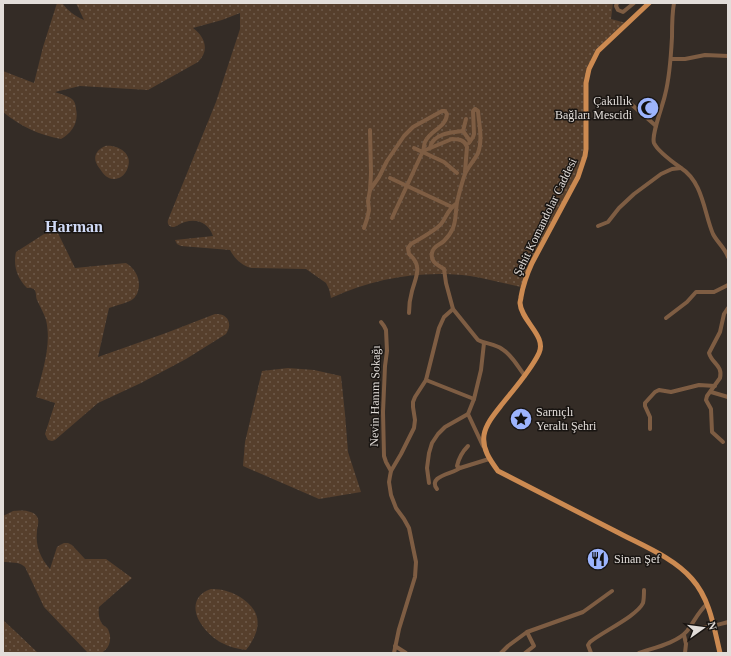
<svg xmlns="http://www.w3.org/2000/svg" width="731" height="656" viewBox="0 0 731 656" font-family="Georgia,serif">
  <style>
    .grass { fill: url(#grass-dots) }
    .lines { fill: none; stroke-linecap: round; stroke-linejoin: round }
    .minor { stroke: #7e5d43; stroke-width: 4 }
    .major { stroke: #cc8a51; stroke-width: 5 }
    .labels { text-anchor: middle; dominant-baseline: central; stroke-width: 3; stroke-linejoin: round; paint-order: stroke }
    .poi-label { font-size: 12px; fill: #e2ddd9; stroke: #191512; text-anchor: start }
    .street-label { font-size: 12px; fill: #e2ddd9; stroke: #191512 }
    .district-label { font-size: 16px; font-weight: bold; fill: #d0daf6; stroke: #191512 }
  </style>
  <defs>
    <pattern id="grass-dots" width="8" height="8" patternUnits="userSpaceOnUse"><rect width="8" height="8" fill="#563f2c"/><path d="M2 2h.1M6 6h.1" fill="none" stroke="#6e5a4a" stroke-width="1.8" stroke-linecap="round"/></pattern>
  </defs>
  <rect width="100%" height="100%" fill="#342c26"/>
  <g class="grass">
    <path d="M57,3H62C68,11 75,16 84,20L76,3H613L611,19L626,23L599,50L588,75L583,161L521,287C504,283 487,279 470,276C422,270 375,278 331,298L329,289L326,283L306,269L251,268C241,265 235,259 230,250L181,246L177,244L175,240L213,236C209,224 198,218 185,222C181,223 177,226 174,227C169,227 167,224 168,220L216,102L240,29V13L222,20L193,28C205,37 210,50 198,62L148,90L80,86L55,92C60,94 69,96 73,100C75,102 76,107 76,109C79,122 72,133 61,139C39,135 20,126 3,112V71L34,83L43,47Z"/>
    <path d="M105,146C117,144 133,153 128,167C127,171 124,175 121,177C111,182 105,177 100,169C93,160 93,152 105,146Z"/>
    <path d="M55,227L75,268L126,263C137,270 142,282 137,294C136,295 134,299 133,299C130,302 114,306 109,308L98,357L166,333L215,314C228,313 233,324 226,334L186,359L141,383L98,403L55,440L52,441L48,440L45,434L55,403L36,397C42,372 52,345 46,320C44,313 40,307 37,300C35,294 38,287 27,288C17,278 13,266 16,252Z"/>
    <path d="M288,368L314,370L341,376L345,414L348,452L361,492L319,499L243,466L245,442L262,371Z"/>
    <path d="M13,511C21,510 36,510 38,519C39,523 37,528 37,531C35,546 41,559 50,569L57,547L60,545L64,543H68L72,545L85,559H106L132,578L99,607C98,613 99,620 103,625C106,627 108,628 109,632C112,639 109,651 100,653C97,654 92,653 88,653L44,607L25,567C18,561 11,563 3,562V516Z"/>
    <path d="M211,589C223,589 233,592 243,599C264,614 260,632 246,650C238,649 230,647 222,643C209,636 190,617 197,600C200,594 205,591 211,589Z"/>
    <path d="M3,620L17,633L38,653H3Z"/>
  </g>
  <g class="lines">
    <g class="minor">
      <path d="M617,3L616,6L618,10L623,12L634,3"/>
      <path d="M674,3C672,14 672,26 672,37C671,56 670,76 665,95C663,105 651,135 654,143C657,150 674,163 681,168C703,182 704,213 713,234C717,242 725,248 728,257"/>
      <path d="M671,59H685L705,55L728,56"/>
      <path d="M631,104L656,126"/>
      <path d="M475,109L478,111C479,124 483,140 478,153C474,161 468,167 465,174C462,182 460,190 458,198C455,208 457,218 453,228C451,233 448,237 444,241C440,245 433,246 432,253C430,262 438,265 444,269L446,283L453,309L478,340C486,344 495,344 502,349C512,355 518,367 525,376"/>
      <path d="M370,130L371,173L370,190L379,177L387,161L404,136L413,127L442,111H445L447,114C446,128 430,130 425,142C424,144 424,149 423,151L392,218"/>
      <path d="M463,131L466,119"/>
      <path d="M469,143L473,137L474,134L473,111L475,109"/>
      <path d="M414,148L444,162L457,173"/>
      <path d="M430,148C432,134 451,132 463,131L470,141"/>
      <path d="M423,151L452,139C459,139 465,140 467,147L465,172"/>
      <path d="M390,178L452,207"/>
      <path d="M598,226L608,222L619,208L634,194L661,174L672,169L681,168"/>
      <path d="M364,228L367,219L369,210L368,201L370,190"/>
      <path d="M409,313C409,306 410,298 412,291C416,276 423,266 409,254L408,248L411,244C418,240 436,230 441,224C447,217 447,210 456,204"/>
      <path d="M666,318L687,302L696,292H714L728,285"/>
      <path d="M381,322L384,326L386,330L387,351L385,366L383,412L384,456L386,462L391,471"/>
      <path d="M426,380L474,399"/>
      <path d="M711,392L728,397"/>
      <path d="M468,414L483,446"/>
      <path d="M650,429V417L645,406V403L655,392L659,390L671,392L699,385L715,386"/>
      <path d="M723,442L712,432L711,409L706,400L707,396L720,378C723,365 712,364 709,353L720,332L724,314L728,308"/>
      <path d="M460,468L457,466C459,457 462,452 468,446"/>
      <path d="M429,483L427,468L429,453L432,443L438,434L445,427L468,414L474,399L481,370L484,343"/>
      <path d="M437,489C427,476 453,474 460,468L489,459"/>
      <path d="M691,626C703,630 716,625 728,622"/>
      <path d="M684,635L686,644L685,653"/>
      <path d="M395,646L406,653"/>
      <path d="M394,653L399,629L415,577L416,562L409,528L404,519L396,508L391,495L389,482L390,476L391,471L401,454L414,428L415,420L413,407V402L415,397L426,380L439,328L444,317L453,309"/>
      <path d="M501,653L508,646L527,632L583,612L612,591"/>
      <path d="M525,653L534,646L527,632"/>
      <path d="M591,653L588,645L590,642C602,632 637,616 643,603C644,599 644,594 644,590"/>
      <path d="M639,653C653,648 677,643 687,631C694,622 698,612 707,604"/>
    </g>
    <path class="major" d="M649,3L598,51L589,69L586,83V149L585,156L578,177L532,263C527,274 523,285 521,297C521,299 520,301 520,303C521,321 547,336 539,353C531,370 515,388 503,403C496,412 486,423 484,435C482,449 490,460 498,471C537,491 576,511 615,531C641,545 673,557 692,579C710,599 714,628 720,653"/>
  </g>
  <defs>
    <g id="mosque-disc" transform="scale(1.15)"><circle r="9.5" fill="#9cb4fd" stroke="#191512"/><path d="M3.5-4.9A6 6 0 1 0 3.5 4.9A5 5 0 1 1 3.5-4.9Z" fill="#111"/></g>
    <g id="sight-disc" transform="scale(1.15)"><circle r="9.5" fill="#9cb4fd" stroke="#191512"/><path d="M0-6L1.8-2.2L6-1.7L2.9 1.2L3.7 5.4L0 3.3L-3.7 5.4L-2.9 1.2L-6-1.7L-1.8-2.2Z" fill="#111"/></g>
    <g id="restaurant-disc" transform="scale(1.15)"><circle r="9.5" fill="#9cb4fd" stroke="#191512"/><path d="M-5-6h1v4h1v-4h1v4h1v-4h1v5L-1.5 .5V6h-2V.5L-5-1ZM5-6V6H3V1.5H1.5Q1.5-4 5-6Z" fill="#111"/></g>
  </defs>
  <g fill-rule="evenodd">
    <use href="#mosque-disc" x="648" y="108"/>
    <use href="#sight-disc" x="521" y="419"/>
    <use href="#restaurant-disc" x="598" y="559"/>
  </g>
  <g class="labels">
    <g class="poi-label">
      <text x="632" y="101" text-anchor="end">Çakıllık<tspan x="632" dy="14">Bağları Mescidi</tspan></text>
      <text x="536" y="412">Sarnıçlı<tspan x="536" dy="14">Yeraltı Şehri</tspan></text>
      <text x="614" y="559">Sinan Şef</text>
    </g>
    <g class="street-label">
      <text transform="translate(545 217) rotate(-64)">Şehit Komandolar Caddesi</text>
      <text transform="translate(375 396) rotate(-89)">Nevin Hanım Sokağı</text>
    </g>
    <g class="district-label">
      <text x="74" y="226">Harman</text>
    </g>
  </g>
  <rect width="731" height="656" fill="none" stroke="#e2ddd9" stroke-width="8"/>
  <g transform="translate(703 628) rotate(76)" stroke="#191512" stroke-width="3" paint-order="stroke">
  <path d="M0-3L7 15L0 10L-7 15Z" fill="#e2ddd9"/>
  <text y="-6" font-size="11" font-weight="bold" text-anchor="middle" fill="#e2ddd9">N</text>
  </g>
</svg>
